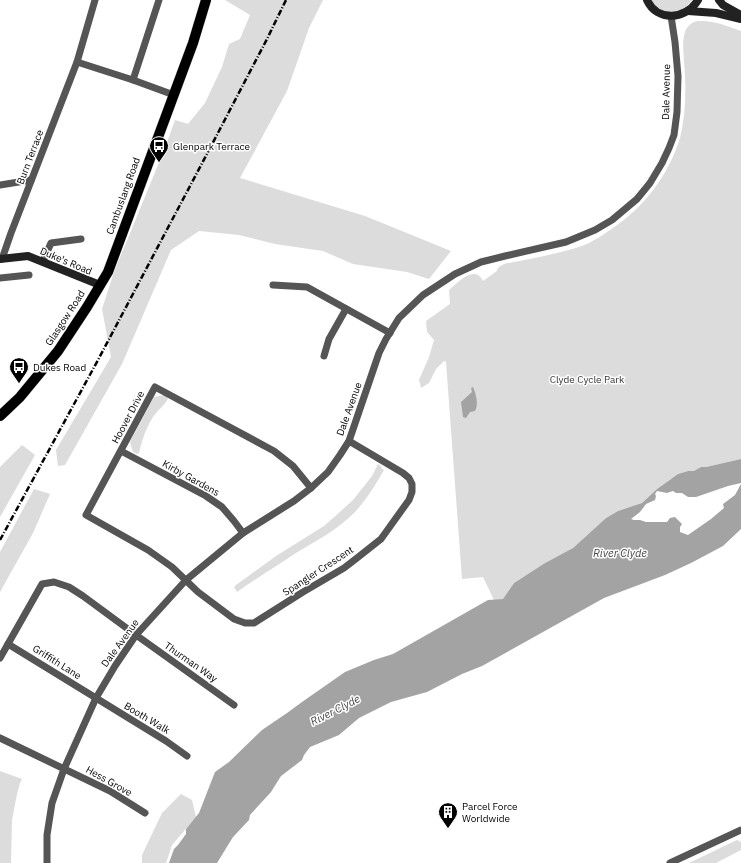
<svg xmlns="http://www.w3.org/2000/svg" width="741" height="863" viewBox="0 0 741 863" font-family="'IBM Plex Sans',sans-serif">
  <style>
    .green { fill: #dcdcdc }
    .water { fill: #a3a3a3 }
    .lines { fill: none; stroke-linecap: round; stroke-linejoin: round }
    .primary-casing { stroke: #dbdbdb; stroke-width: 11 }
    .street { stroke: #555; stroke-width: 7 }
    .secondary { stroke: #222; stroke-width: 8 }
    .primary { stroke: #000; stroke-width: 10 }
    .rail { stroke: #000; stroke-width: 2.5; stroke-dasharray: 6 2 1 2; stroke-linecap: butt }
    .labels { text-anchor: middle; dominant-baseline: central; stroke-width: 3; stroke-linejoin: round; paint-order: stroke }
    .street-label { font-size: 10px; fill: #000; stroke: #fff }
    .poi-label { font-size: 10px; fill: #000; stroke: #fff; text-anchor: start }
    .park-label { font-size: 10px; fill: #333; stroke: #fff }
    .water-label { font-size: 11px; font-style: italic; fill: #444; stroke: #fff }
  </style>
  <rect width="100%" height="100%" fill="#fff"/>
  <g class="green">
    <path d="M225,0H323L309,28L287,91L240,178L365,216L451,251L429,279L407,272L353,264L323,251L275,244L239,235L199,231L171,250L122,364L65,465L58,466L56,450L111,357L102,309L114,272L165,148L175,120L188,124L205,103L222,67L229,44L240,39L250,15Z"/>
    <path d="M651,0H692C685,11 668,17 657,7C654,5 652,2 651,0Z"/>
    <path d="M698,21C714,20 727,26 741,31V459L706,467H701L694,472L688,471L678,474L657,489L642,503L618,511L606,518L573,548L545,563L514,583L503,599L494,600L483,577L462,579L446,362L444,361L436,369L429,383L421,388L419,380L429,357L434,340L427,332L426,321L450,304L449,290C458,283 474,264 483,281L497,271C497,267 501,266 504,264C532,258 561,254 587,244C595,240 603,235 610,230C644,208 668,176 680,138C685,118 686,97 685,77C685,66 681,43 685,32C687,26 692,22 698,21Z"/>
    <path d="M164,395L168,398C167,403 156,412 153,417C146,428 142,440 139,453L137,454L133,452L130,442L154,397Z"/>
    <path d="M22,445L35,455L0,517V467Z"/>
    <path d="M378,464L382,467L381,468L384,470C375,486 366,500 354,513C337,530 316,541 296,553C276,566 257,578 237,592L234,587L236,585L276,556L324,526L332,519L353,500L372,476Z"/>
    <path d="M34,489L50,494L33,533L0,592V552Z"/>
    <path d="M0,771L22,779L20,783L17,794L12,820L11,863H0Z"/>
    <path d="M181,794L192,800L196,817L172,845L166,863H142V855L162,813Z"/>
    <path d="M737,840L741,842V850L716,863H689Z"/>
  </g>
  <g class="water">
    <path d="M473,387C476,394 479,405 475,411L470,412L466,418L463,417L461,402L472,392L471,388Z"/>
    <path d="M741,459V483L728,486L696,497H688L682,493H676L673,491L667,493L657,491L655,494L656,496L655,500L646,504L640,512L631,519L634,520H640L646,522H667L670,518L675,517L682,524L680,527V532L688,535L711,519L724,508L723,504L735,495L741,484V529L723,546L691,563L665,575L604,598L482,666L462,674L427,692L391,702L359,718L339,735L310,747L304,755L302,760L281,776L271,792L250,815L249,820L233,837L217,863H169L174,849L178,845L186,834V829L199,813L215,772L229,762L262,730L287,713L302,702L345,672L374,660L393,654L488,600L503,599L514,583L545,563L573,548L606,518L618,511L642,503L657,489L678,474L688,471H694L701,467H706Z"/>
  </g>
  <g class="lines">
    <g class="primary-casing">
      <path id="primary" d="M0,416L20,397L58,351L87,307L108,272L193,43L206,0"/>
    </g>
    <g class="street">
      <path d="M77,62L133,80L174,95"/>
      <path d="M133,80L159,0"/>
      <path d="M0,185L31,180"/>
      <path d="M2,259L11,233L77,62L95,0"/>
      <path d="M43,261L51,243L81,239"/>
      <path d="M0,278L29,275"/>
      <path d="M273,285L307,287L390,333"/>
      <path d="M324,356L329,339L346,309"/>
      <path d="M121,451L206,496L222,507L234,521L243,533"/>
      <path d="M311,488L293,466L274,451L155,387L86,515L148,550L172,567L198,592L234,619L245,623H254L303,592L344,568L357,558L381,539L409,500L412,492V484L409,478L403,473L349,441"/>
      <path d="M8,644L166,741L187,756"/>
      <path d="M0,658L42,584L54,582L69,587L83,596L136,635L234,705"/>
      <path d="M0,738L110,791L145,813"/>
      <path d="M47,863V835L52,803L64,769L96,698L115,666L136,635L186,580L243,533L294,501L311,488L328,472L340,455L349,441L379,353L386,339L399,318L423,295L455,274L481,262L505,256L566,242L595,230L612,220L637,199L650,183L662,163L669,148L674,135L677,112L678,76L675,42L671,16"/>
      <path d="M670,863L741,830"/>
    </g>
    <g class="secondary">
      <path d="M647,0C657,22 686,20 698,0"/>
      <path d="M719,0L723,5L741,15"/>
      <path d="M688,11L716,13L741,19"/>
      <path d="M0,259L28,256L100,285"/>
    </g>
    <use href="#primary" class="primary"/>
    <path class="rail" d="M0,540L98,360L208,152L267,39L286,0"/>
  </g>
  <defs>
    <g id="bus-pin" transform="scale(1)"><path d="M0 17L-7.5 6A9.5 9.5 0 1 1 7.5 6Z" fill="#000" stroke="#fff"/><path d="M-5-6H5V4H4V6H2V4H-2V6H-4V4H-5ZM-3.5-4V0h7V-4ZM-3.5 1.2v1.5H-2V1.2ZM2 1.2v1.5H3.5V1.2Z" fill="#fff"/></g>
    <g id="building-pin" transform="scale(1)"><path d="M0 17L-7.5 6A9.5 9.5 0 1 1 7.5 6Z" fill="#000" stroke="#fff"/><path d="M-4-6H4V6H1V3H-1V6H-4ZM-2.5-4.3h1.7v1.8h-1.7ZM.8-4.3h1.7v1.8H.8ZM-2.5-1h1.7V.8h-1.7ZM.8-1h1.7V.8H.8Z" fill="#fff"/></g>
  </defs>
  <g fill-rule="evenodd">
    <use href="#bus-pin" x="159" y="146"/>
    <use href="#bus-pin" x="19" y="367"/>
    <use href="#building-pin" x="448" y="812"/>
  </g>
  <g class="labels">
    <g class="street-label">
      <text transform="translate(666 92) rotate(-89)">Dale Avenue</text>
      <text transform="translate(30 157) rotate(-69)">Burn Terrace</text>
      <text transform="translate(123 196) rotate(-70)">Cambuslang Road</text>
      <text transform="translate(66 261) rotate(23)">Duke's Road</text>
      <text transform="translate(65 318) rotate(-57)">Glasgow Road</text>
      <text transform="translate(349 409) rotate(-70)">Dale Avenue</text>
      <text transform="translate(128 417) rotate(-62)">Hoover Drive</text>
      <text transform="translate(191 478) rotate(29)">Kirby Gardens</text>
      <text transform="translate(318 571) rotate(-33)">Spangler Crescent</text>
      <text transform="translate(120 643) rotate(-54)">Dale Avenue</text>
      <text transform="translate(57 662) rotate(32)">Griffith Lane</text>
      <text transform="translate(191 662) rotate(35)">Thurman Way</text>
      <text transform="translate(147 718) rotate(31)">Booth Walk</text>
      <text transform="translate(109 781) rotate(29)">Hess Grove</text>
    </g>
    <g class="poi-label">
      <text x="173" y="146">Glenpark Terrace</text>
      <text x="33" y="367">Dukes Road</text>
      <text x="462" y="806">Parcel Force<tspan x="462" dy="12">Worldwide</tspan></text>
    </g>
    <g class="park-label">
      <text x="587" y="379">Clyde Cycle Park</text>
    </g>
    <g class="water-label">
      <text x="620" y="553">River Clyde</text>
      <text transform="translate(335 710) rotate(-27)">River Clyde</text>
    </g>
  </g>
</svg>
